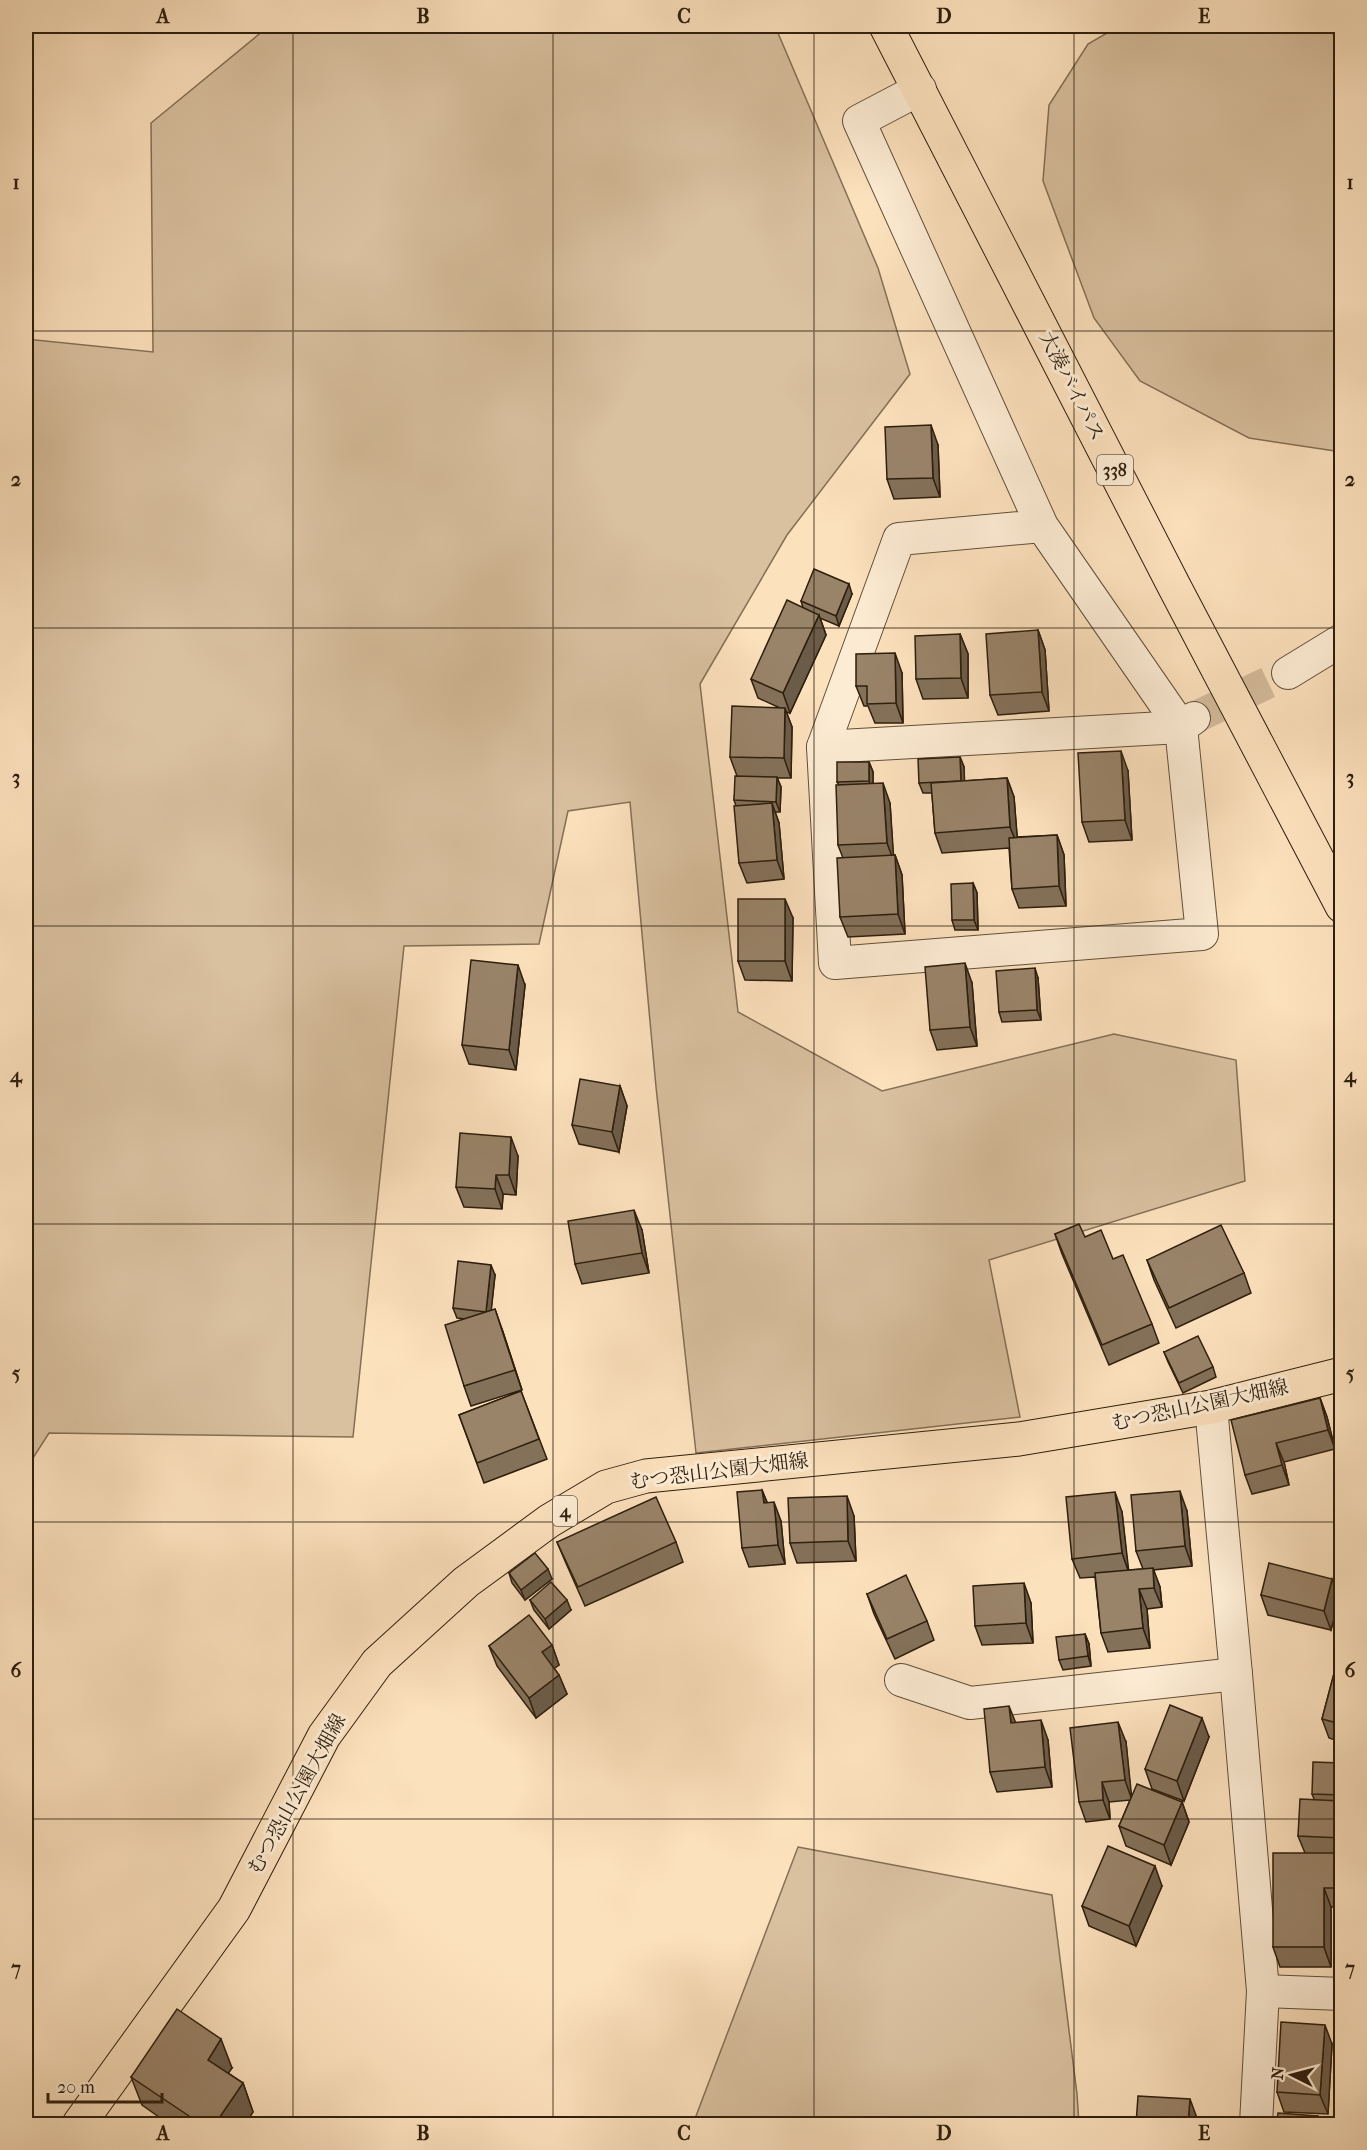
<svg xmlns="http://www.w3.org/2000/svg" width="1367" height="2150" viewBox="0 0 1367 2150" font-family="'IM FELL French Canon','Noto Serif JP',serif">
  <style>
    .green { fill: #d9c09f; stroke: #846f56; stroke-width: 1.5 }
    .lines { fill: none; stroke-linecap: round; stroke-linejoin: round }
    .street-tunnel { stroke: #d3ba9a; stroke-width: 32; stroke-dasharray: 32 16; stroke-linecap: butt }
    .street-casing { stroke: #624f39; stroke-width: 34 }
    .primary-casing { stroke: #2e1e0d; stroke-width: 35 }
    .highway-casing { stroke: #2e1e0d; stroke-width: 35 }
    .street { stroke: #fdecd4; stroke-width: 32 }
    .primary { stroke: #fce1bd; stroke-width: 33 }
    .highway { stroke: #fce1bd; stroke-width: 33 }
    .wall { fill: #84715a; stroke: #2e1e0d; stroke-width: 1.5 }
    .shaded-wall { fill: #6b5c4a; stroke: #2e1e0d; stroke-width: 1.5 }
    .building { fill: #998369; stroke: #2e1e0d; stroke-width: 1.5 }
    .grid { fill: none; stroke: #2e1e0d; stroke-width: 1.5; stroke-opacity: 0.55 }
    .labels { text-anchor: middle; dominant-baseline: central; stroke-width: 6; stroke-linejoin: round; paint-order: stroke }
    .shield { fill: #fdecd4; stroke: #6c5c49; stroke-width: 1.5 }
    .shield-label { font-size: 18px; font-weight: bold; fill: #2e1e0d }
    .street-label { font-size: 20px; fill: #2e1e0d; stroke: #fdecd4 }
    .neatline { fill: none; stroke: #2e1e0d; stroke-width: 2 }
    .grid-label { font-size: 20px; text-anchor: middle; font-weight: bold; fill: #2e1e0d }
  </style>
  <rect width="100%" height="100%" fill="#fce1bd"/>
  <filter id="stains"><feTurbulence type="fractalNoise" baseFrequency=".00333" numOctaves="4"/><feColorMatrix values="0 0 0 0 .2 0 0 0 0 .09 0 0 0 0 .02 0 0 0 .5 -.17"/></filter>
  <radialGradient id="worn" r=".72"><stop offset=".6" stop-color="#630" stop-opacity="0"/><stop offset="1" stop-color="#630" stop-opacity=".3"/></radialGradient>
  <g class="green">
    <path d="M269,26H775L878,268L910,374L787,535L700,684L738,1012L882,1091L1114,1034L1236,1060L1245,1181L989,1260L1020,1417L696,1453L656,1087L630,802L568,811L539,944L404,946L353,1437L49,1433L26,1469V339L153,352L151,123Z"/>
    <path d="M1119,26H1322L1341,40V450L1335,451L1249,438L1140,381L1094,318L1043,181L1049,105L1088,44Z"/>
    <path d="M798,1847L1052,1895L1077,2094L1079,2124H693Z"/>
  </g>
  <g class="lines">
    <path class="street-tunnel" d="M1196,717L1288,673"/>
    <g class="street-casing">
      <g id="street">
        <path d="M920,89L859,121L1042,526L1181,727L1202,934L835,963L823,747L899,539L1042,526"/>
        <path d="M1288,673L1342,640"/>
        <path d="M823,747L1181,727L1194,718"/>
        <path d="M1211,1407L1236,1674L1263,1991L1256,2124"/>
        <path d="M901,1680L970,1703L1236,1674"/>
        <path d="M1263,1991L1342,1994"/>
      </g>
    </g>
    <g class="primary-casing">
      <path id="primary" d="M79,2124L234,1909L324,1736L377,1663L466,1582L549,1521L606,1487L646,1476L1019,1439L1211,1407L1342,1374"/>
    </g>
    <g class="highway-casing">
      <path id="highway" d="M886,26L1174,586L1342,906"/>
    </g>
    <use href="#street" class="street"/>
    <use href="#primary" class="primary"/>
    <use href="#highway" class="highway"/>
  </g>
  <g class="wall">
    <path d="M938,445L940,497L894,499L887,479Z"/>
    <path d="M852,594L839,626L820,618L826,635L790,713L786,712L792,727L791,778H777L781,787L780,812H775L779,823L784,879L747,883L739,863L736,806L734,800L737,776L730,757L778,707L758,698L751,679L803,608L801,601Z"/>
    <path d="M1038,630L1045,650L1049,711L998,715L990,695Z"/>
    <path d="M960,634L968,654V698L923,699L916,679Z"/>
    <path d="M902,673L903,723H875L868,706H864L856,686Z"/>
    <path d="M960,757L964,767V781L1007,778L1014,797L1017,837L1057,835L1064,855L1066,906L1019,908L1012,889L1009,848L942,853L935,833L932,793H923L919,783Z"/>
    <path d="M869,762L873,772V784L890,803L893,855H895L902,875L905,934L848,937L840,917L843,858L838,845L839,785L837,782Z"/>
    <path d="M1128,771L1132,840L1089,842L1082,822Z"/>
    <path d="M973,883L977,893L978,930H955L952,920Z"/>
    <path d="M793,918L792,981L745,980L738,961Z"/>
    <path d="M1038,978L1041,1020L1002,1022L999,1012Z"/>
    <path d="M972,983L977,1046L937,1050L930,1030Z"/>
    <path d="M525,985L516,1070L469,1064L462,1045Z"/>
    <path d="M620,1086L627,1106L619,1152L579,1144L572,1125Z"/>
    <path d="M518,1156L516,1195L503,1194L502,1209L464,1207L456,1187Z"/>
    <path d="M642,1230L649,1273L582,1284L575,1264Z"/>
    <path d="M1055,1234L1085,1237L1113,1259L1152,1324L1159,1343L1109,1365L1062,1254Z"/>
    <path d="M1147,1260L1244,1273L1251,1293L1176,1328L1154,1280Z"/>
    <path d="M495,1275L491,1310L502,1329L522,1390L471,1406L464,1386V1319L457,1318L453,1308Z"/>
    <path d="M1164,1352L1213,1367L1216,1377L1183,1393L1168,1362Z"/>
    <path d="M521,1391L547,1459L484,1483L459,1415Z"/>
    <path d="M1320,1398L1327,1417L1335,1449L1284,1462L1289,1485L1252,1494L1245,1475Z"/>
    <path d="M762,1490L767,1502L781,1521L785,1564L749,1567L742,1548Z"/>
    <path d="M1187,1511L1192,1566L1153,1570L1160,1587L1162,1607L1147,1609L1150,1648L1108,1652L1101,1633L1095,1577L1080,1578L1072,1559L1122,1512L1128,1570L1143,1569L1136,1551Z"/>
    <path d="M854,1516L856,1561L797,1563L790,1543Z"/>
    <path d="M557,1542H676L683,1562L585,1606L565,1561Z"/>
    <path d="M509,1573L552,1579L525,1600L512,1583Z"/>
    <path d="M867,1594L927,1621L934,1640L895,1659L874,1614Z"/>
    <path d="M1261,1595L1339,1599L1331,1630L1268,1615Z"/>
    <path d="M530,1600L571,1610L549,1629L534,1610Z"/>
    <path d="M1031,1603L1033,1643L982,1645L975,1626Z"/>
    <path d="M1085,1634L1089,1644L1091,1666L1063,1670L1059,1660Z"/>
    <path d="M552,1645L559,1665L554,1668L559,1675L567,1694L536,1718L497,1666L489,1646Z"/>
    <path d="M1341,1647V1742L1329,1738L1322,1719Z"/>
    <path d="M1015,1722L1048,1740L1052,1787L997,1792L990,1772Z"/>
    <path d="M1209,1737L1184,1801L1152,1789L1145,1769Z"/>
    <path d="M1126,1742L1131,1797L1182,1802L1189,1822L1171,1865L1126,1846L1119,1826L1130,1800L1109,1802L1110,1819L1086,1822L1079,1802Z"/>
    <path d="M1341,1763V1907H1331V1967H1280L1273,1947L1305,1853L1298,1836L1314,1799L1312,1794Z"/>
    <path d="M1162,1886L1136,1946L1089,1926L1082,1906Z"/>
    <path d="M1332,2044L1328,2114L1284,2112L1277,2092Z"/>
    <path d="M232,2068L228,2073L243,2083L253,2112L245,2124H169L142,2105L131,2077Z"/>
  </g>
  <g class="shaded-wall">
    <path d="M931,425L938,445L940,497L933,478Z"/>
    <path d="M849,584L852,594L839,626L836,616Z"/>
    <path d="M819,615L826,635L790,713L783,693Z"/>
    <path d="M1038,630L1045,650L1049,711L1042,692Z"/>
    <path d="M960,634L968,654V698L961,678Z"/>
    <path d="M895,653L902,673L903,723L896,703Z"/>
    <path d="M785,708L792,727L791,778L784,758Z"/>
    <path d="M1121,751L1128,771L1132,840L1125,820Z"/>
    <path d="M960,757L964,767L965,791L961,781Z"/>
    <path d="M869,762L873,772V791L869,781Z"/>
    <path d="M777,777L781,787L780,812L776,802Z"/>
    <path d="M1007,778L1014,797L1018,847L1010,827Z"/>
    <path d="M883,783L890,803L894,862L887,843Z"/>
    <path d="M772,803L779,823L784,879L777,860Z"/>
    <path d="M1057,835L1064,855L1066,906L1059,886Z"/>
    <path d="M895,855L902,875L905,934L898,914Z"/>
    <path d="M973,883L977,893L978,930L974,920Z"/>
    <path d="M785,899L793,918L792,981L785,961Z"/>
    <path d="M965,963L972,983L977,1046L970,1027Z"/>
    <path d="M518,965L525,985L516,1070L509,1050Z"/>
    <path d="M1035,968L1038,978L1041,1020L1037,1010Z"/>
    <path d="M620,1086L627,1106L619,1152L612,1132Z"/>
    <path d="M511,1137L518,1156L516,1195L509,1175Z"/>
    <path d="M496,1175L503,1194L502,1209L495,1189Z"/>
    <path d="M634,1210L642,1230L649,1273L642,1253Z"/>
    <path d="M491,1265L495,1275L490,1322L486,1312Z"/>
    <path d="M495,1309L502,1329L522,1390L515,1370Z"/>
    <path d="M1320,1398L1327,1417L1335,1449L1328,1430Z"/>
    <path d="M1276,1443L1284,1462L1289,1485L1282,1465Z"/>
    <path d="M762,1490L770,1510L764,1503Z"/>
    <path d="M1180,1491L1187,1511L1192,1566L1185,1546Z"/>
    <path d="M1115,1492L1122,1512L1129,1573L1122,1553Z"/>
    <path d="M847,1496L854,1516L856,1561L848,1541Z"/>
    <path d="M774,1502L781,1521L785,1564L778,1545Z"/>
    <path d="M1153,1568L1160,1587L1162,1607L1154,1588Z"/>
    <path d="M548,1569L552,1579L525,1600L521,1590Z"/>
    <path d="M1332,1579L1339,1599L1331,1630L1324,1611Z"/>
    <path d="M1024,1583L1031,1603L1033,1643L1026,1623Z"/>
    <path d="M1139,1589L1147,1609L1150,1648L1143,1628Z"/>
    <path d="M567,1600L571,1610L549,1629L545,1619Z"/>
    <path d="M1085,1634L1089,1644L1091,1666L1088,1656Z"/>
    <path d="M552,1645L559,1665L549,1672L542,1652Z"/>
    <path d="M559,1675L567,1694L536,1718L529,1698Z"/>
    <path d="M1009,1706L1017,1726L1011,1723Z"/>
    <path d="M1202,1718L1209,1737L1184,1801L1177,1781Z"/>
    <path d="M1041,1720L1048,1740L1052,1787L1045,1767Z"/>
    <path d="M1118,1722L1126,1742L1132,1800L1125,1780Z"/>
    <path d="M1102,1782L1109,1802L1110,1819L1103,1800Z"/>
    <path d="M1182,1802L1189,1822L1171,1865L1164,1845Z"/>
    <path d="M1155,1866L1162,1886L1136,1946L1129,1926Z"/>
    <path d="M1324,1888L1331,1907V1967L1324,1947Z"/>
    <path d="M1325,2025L1332,2044L1328,2114L1320,2095Z"/>
    <path d="M221,2039L232,2068L218,2088L208,2060Z"/>
    <path d="M243,2083L253,2112L245,2124H215Z"/>
    <path d="M1190,2099L1197,2118L1196,2124H1188Z"/>
    <path d="M1318,2116L1321,2124H1318Z"/>
  </g>
  <g class="building">
    <path d="M931,425L933,478L887,479L885,427Z"/>
    <path d="M814,569L849,584L836,616L801,601Z"/>
    <path d="M787,600L819,615L783,693L751,679Z"/>
    <path d="M1038,630L1042,692L990,695L986,634Z"/>
    <path d="M960,634L961,678L916,679L915,636Z"/>
    <path d="M895,653L896,703L867,704V686H856V654Z"/>
    <path d="M732,706L785,708L784,758L730,757Z"/>
    <path d="M1121,751L1125,820L1082,822L1078,753Z"/>
    <path d="M960,757L961,781L919,783L918,759Z"/>
    <path d="M837,762H869V781L837,782Z"/>
    <path d="M735,776L777,777L776,802L734,800Z"/>
    <path d="M1007,778L1010,827L935,833L931,783Z"/>
    <path d="M883,783L887,843L838,845L836,785Z"/>
    <path d="M772,803L777,860L739,863L734,806Z"/>
    <path d="M1057,835L1059,886L1012,889L1009,838Z"/>
    <path d="M895,855L898,914L840,917L837,858Z"/>
    <path d="M973,883L974,920H952L951,884Z"/>
    <rect x="738" y="899" width="47" height="62"/>
    <path d="M471,960L518,965L509,1050L462,1045Z"/>
    <path d="M965,963L970,1027L930,1030L925,967Z"/>
    <path d="M1035,968L1037,1010L999,1012L996,971Z"/>
    <path d="M580,1079L620,1086L612,1132L572,1125Z"/>
    <path d="M460,1133L511,1137L509,1175H496L495,1189L456,1187Z"/>
    <path d="M634,1210L642,1253L575,1264L568,1221Z"/>
    <path d="M1079,1224L1085,1237L1101,1230L1113,1259L1123,1255L1152,1324L1102,1345L1055,1234Z"/>
    <path d="M1221,1225L1244,1273L1169,1308L1147,1260Z"/>
    <path d="M458,1261L491,1265L486,1312L453,1308Z"/>
    <path d="M495,1309L515,1370L464,1386L445,1325Z"/>
    <path d="M1198,1336L1213,1367L1179,1383L1164,1352Z"/>
    <path d="M521,1391L539,1439L477,1463L459,1415Z"/>
    <path d="M1320,1398L1328,1430L1276,1443L1282,1465L1245,1475L1231,1420Z"/>
    <path d="M762,1490L764,1503L774,1502L778,1545L742,1548L737,1492Z"/>
    <path d="M1180,1491L1185,1546L1136,1551L1131,1495Z"/>
    <path d="M1115,1492L1122,1553L1072,1559L1066,1497Z"/>
    <path d="M847,1496L848,1541L790,1543L788,1498Z"/>
    <path d="M656,1497L676,1542L578,1587L557,1542Z"/>
    <path d="M535,1553L548,1569L521,1590L509,1573Z"/>
    <path d="M1269,1563L1332,1579L1324,1611L1261,1595Z"/>
    <path d="M1153,1568L1154,1588L1139,1589L1143,1628L1101,1633L1095,1573Z"/>
    <path d="M906,1575L927,1621L887,1639L867,1594Z"/>
    <path d="M551,1582L567,1600L545,1619L530,1600Z"/>
    <path d="M1024,1583L1026,1623L975,1626L973,1586Z"/>
    <path d="M529,1615L552,1645L542,1652L559,1675L529,1698L489,1646Z"/>
    <path d="M1085,1634L1088,1656L1059,1660L1056,1637Z"/>
    <path d="M1341,1647V1724L1322,1719Z"/>
    <path d="M1170,1705L1202,1718L1177,1781L1145,1769Z"/>
    <path d="M1009,1706L1011,1723L1041,1720L1045,1767L990,1772L984,1709Z"/>
    <path d="M1118,1722L1125,1780L1102,1782L1103,1800L1079,1802L1070,1728Z"/>
    <path d="M1313,1762L1341,1763V1795L1312,1794Z"/>
    <path d="M1137,1784L1182,1802L1164,1845L1119,1826Z"/>
    <path d="M1300,1799L1341,1801V1838L1298,1836Z"/>
    <path d="M1108,1846L1155,1866L1129,1926L1082,1906Z"/>
    <path d="M1273,1853H1341V1888H1324V1947H1273Z"/>
    <path d="M177,2009L221,2039L208,2060L243,2083L215,2124H201L131,2077Z"/>
    <path d="M1281,2022L1325,2025L1320,2095L1277,2092Z"/>
    <path d="M1138,2096L1190,2099L1188,2124H1136Z"/>
    <path d="M1278,2113L1318,2116V2124H1277Z"/>
  </g>
  <path class="grid" d="M293,26V2124M553,26V2124M814,26V2124M1074,26V2124M26,331H1342M26,628H1342M26,926H1342M26,1224H1342M26,1522H1342M26,1819H1342"/>
  <g class="labels">
    <g class="shield">
      <rect x="1097" y="455" width="36" height="30" rx="4.5"/>
      <rect x="553" y="1496" width="24" height="30" rx="4.5"/>
    </g>
    <g class="shield-label">
      <text x="1115" y="470">338</text>
      <text x="565" y="1511">4</text>
    </g>
    <g class="street-label">
      <text transform="translate(1072 386) rotate(63)">大湊バイパス</text>
      <text transform="translate(1200 1405) rotate(-12)">むつ恐山公園大畑線</text>
      <text transform="translate(719 1471) rotate(-7)">むつ恐山公園大畑線</text>
      <text transform="translate(297 1794) rotate(-61)">むつ恐山公園大畑線</text>
    </g>
  </g>
  <rect width="1367" height="2150" fill="none" stroke="#fce1bd" stroke-width="66"/>
  <g transform="translate(1292 2075) rotate(276)" stroke="#fdecd4" stroke-width="4.5" paint-order="stroke">
  <path d="M0-4.5L10 22L0 15L-10 22Z" fill="#2e1e0d"/>
  <text y="-9" font-size="16" font-weight="bold" text-anchor="middle" fill="#2e1e0d">N</text>
  </g>
  <path d="M48 2093v9h114v-9" fill="none" stroke="#2e1e0d" stroke-width="3"/>
  <text x="57" y="2093" font-size="18" fill="#2e1e0d" stroke="#fdecd4" stroke-width="4.5" paint-order="stroke">20 m</text>
  <rect x="33" y="33" width="1301" height="2084" class="neatline"/>
  <g class="grid-label">
    <text x="163" y="23">A</text>
    <text x="423" y="23">B</text>
    <text x="684" y="23">C</text>
    <text x="944" y="23">D</text>
    <text x="1204" y="23">E</text>
    <text x="16" y="189">1</text>
    <text x="1350" y="189">1</text>
    <text x="16" y="486">2</text>
    <text x="1350" y="486">2</text>
    <text x="16" y="784">3</text>
    <text x="1350" y="784">3</text>
    <text x="16" y="1082">4</text>
    <text x="1350" y="1082">4</text>
    <text x="16" y="1380">5</text>
    <text x="1350" y="1380">5</text>
    <text x="16" y="1677">6</text>
    <text x="1350" y="1677">6</text>
    <text x="16" y="1975">7</text>
    <text x="1350" y="1975">7</text>
    <text x="163" y="2140">A</text>
    <text x="423" y="2140">B</text>
    <text x="684" y="2140">C</text>
    <text x="944" y="2140">D</text>
    <text x="1204" y="2140">E</text>
  </g>
  <rect width="100%" height="100%" filter="url(#stains)"/>
  <rect width="100%" height="100%" fill="url(#worn)"/>
</svg>
